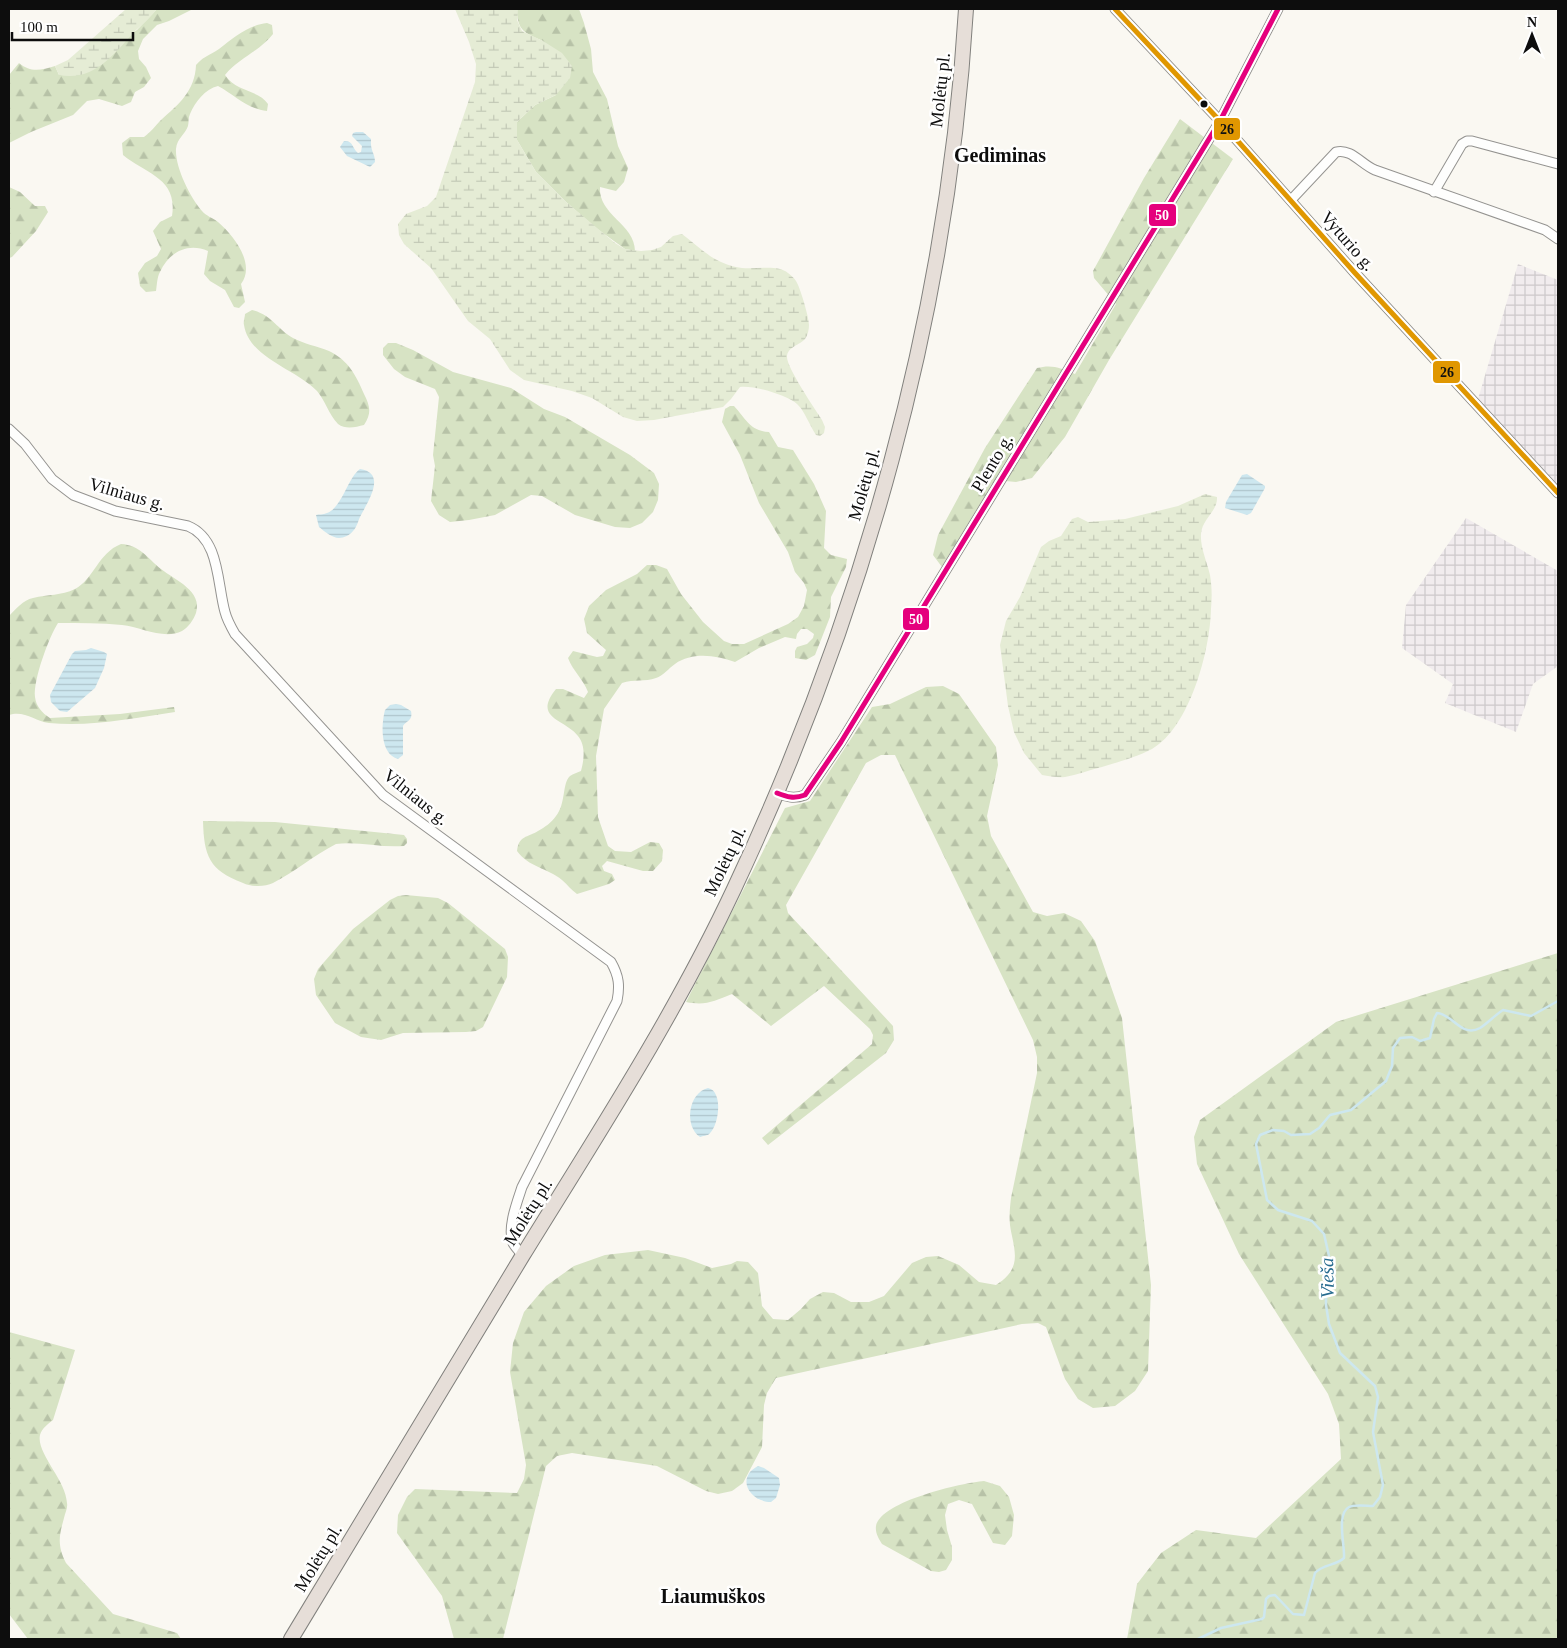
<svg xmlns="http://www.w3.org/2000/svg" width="1567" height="1648" viewBox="0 0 1567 1648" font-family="Georgia,serif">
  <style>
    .industrial { fill: url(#industrial-grid) }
    .forest { fill: url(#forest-firs) }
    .wetland { fill: url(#wetland-marsh) }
    .water { fill: url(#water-rules) }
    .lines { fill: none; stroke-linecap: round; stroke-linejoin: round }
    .stream { stroke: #cde7ef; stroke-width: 2.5 }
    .minor-casing { stroke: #949390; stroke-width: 11 }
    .highway-casing { stroke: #81807d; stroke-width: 16 }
    .minor { stroke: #fefefd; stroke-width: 9 }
    .highway { stroke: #e6ded8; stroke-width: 14 }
    .bus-1-casing { stroke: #fff; stroke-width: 9 }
    .bus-2-casing { stroke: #fff; stroke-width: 9 }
    .bus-1 { stroke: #e09701; stroke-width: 5 }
    .bus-2 { stroke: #e5007d; stroke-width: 5 }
    .bus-dot { fill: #0d0d0d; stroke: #fff; stroke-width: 2 }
    .labels { text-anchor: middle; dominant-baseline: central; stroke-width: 5; stroke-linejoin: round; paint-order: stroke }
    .street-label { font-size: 18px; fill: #0d0d0d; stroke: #fff }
    .water-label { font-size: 19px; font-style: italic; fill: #266b8f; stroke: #fff }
    .quarter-label { font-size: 20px; font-weight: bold; fill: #0d0d0d; stroke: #fff }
    .line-badge { stroke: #fff; stroke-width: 2 }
    .badge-label { font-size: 14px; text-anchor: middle; font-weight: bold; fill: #fff }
    .pale-badge-label { font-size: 14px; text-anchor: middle; font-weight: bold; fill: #111 }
  </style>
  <defs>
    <pattern id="industrial-grid" width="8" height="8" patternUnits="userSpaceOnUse" patternTransform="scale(1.25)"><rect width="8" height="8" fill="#f1ecee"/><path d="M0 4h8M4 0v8" fill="none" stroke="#cdc9cb"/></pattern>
    <pattern id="forest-firs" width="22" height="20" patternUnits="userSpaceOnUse" patternTransform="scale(1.25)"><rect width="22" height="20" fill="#d7e3c4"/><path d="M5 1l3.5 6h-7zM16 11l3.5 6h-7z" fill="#b7c2a7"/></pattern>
    <pattern id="wetland-marsh" width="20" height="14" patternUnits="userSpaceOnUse" patternTransform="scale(1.25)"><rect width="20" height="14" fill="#e5ecd5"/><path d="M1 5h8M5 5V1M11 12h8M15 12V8" fill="none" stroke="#c3c9b6"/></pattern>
    <pattern id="water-rules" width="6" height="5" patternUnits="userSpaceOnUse" patternTransform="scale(1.25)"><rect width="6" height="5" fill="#cde7ef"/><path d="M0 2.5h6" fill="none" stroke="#afc5cc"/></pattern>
  </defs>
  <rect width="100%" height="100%" fill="#faf8f2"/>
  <g class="industrial">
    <path d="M1518,264L1558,280V484L1554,482L1478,399Z"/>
    <path d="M1466,518L1558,571V666L1533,684L1516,732L1445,703L1453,684L1402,648L1406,605Z"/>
  </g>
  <g class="forest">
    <path d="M157,9H193L169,21L157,25L143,39L138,51L139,59L146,67L151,78L144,87L135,92L131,102L122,106L99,99L87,101L73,115L31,132L9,143V75L19,63C31,73 41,70 55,66L59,75L137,30Z"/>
    <path d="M517,9H579L584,23L591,49L593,72L607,99L618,146L628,168L624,182L616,191L600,187C598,215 635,224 635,251L625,249L596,228L566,202L536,172L517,140V122L535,105L556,95L543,41C525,33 517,31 517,9Z"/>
    <path d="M267,23L272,25L273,34C260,51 239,58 225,75C236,92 259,90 268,104L267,111C247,109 235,95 218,86C205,89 195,102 190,114C188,118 189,122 188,126C185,135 177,138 176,149C175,167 190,197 202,211C206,216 213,218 218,222C234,236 256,264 241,284L245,302L239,308L234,307L225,290L210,281L204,274L208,251C188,242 169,252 160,272C157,277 157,285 156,291L146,292L140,286L138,273L145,263L157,256L161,249L153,231L160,222L172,216C178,178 146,174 123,155L122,143L130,137H144C151,132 155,126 161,120C179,104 195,91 196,65C205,55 209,56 219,49C233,38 248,25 267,23Z"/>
    <path d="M1180,119L1233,159L1109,360L1065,437L1032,478L1016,482L995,480L942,567L933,555L938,535L985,448L1037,368C1052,364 1061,368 1075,374L1116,304L1094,278L1093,271L1144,178Z"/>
    <path d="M9,187L20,192L35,206H45L48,212L36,231L12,257L9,258Z"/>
    <path d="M252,310C272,315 277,329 293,338C304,344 317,346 329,351C348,360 356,375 364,394C370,406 372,413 364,425C356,427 346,430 338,424C329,415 325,400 317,391C296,369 249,358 244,325C243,322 245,317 245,314Z"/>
    <path d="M388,343H396L413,350L453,372L511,388L544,409L565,417L630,455L654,473L659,484L658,500L653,512L642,523L630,528L615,527L575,515L542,496L531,495L495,515L469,520L450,522L439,515L431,501L435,466L433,455L439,397L435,389L405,377L394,369L383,355V348Z"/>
    <path d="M730,406H734C746,419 750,431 769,432L778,447L793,450L814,484L826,511L824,548L831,555L847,559L846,567L831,597L830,617L815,655L806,660L795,658V651L797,647L807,644L813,638L814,634L807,629H801L797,634L796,639L785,637L759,648L735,662C715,655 692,652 675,664C669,668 663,676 656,678C645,682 634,679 622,683L604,709L596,756L598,817L608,846L615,851L631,852L650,842L659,843L663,850L662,861L653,871H643L607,861L602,866L604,871L612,874L615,880L609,884L577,894C571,890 568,885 562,880C548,868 528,867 517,851C519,835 527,838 538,831C545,827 551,823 556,816C566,804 562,783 570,776C573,774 578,772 581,771C584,760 586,746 578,736C565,719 532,719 556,689H563L584,698L588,692C583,679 573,671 568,658L573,651L597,657L603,656L606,650L587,633L584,619L589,606L606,590L637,574L647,565H656L667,569L681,594L703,622L724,641L732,644H744L788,624L798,617L804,606L807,590L804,583L795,572L788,552L759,503L740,455L722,422L725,409Z"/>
    <path d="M121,544C140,545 147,558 161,569C175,580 203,591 196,613C194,619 188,628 182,631C164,640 141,627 122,625C101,623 79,623 58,623C49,637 33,680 35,697C36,706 42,713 50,718L120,714L174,707L175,712C134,718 92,727 49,723C35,721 24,710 9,715V616C16,609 23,600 33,598C48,594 61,596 75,589C94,579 98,553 121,544Z"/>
    <path d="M943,686L959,694L996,747L998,765L987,816L991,836L1033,912L1047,916L1064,913L1081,921L1095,941L1122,1018L1151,1285L1148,1371L1135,1391L1115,1406L1093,1408L1078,1399L1065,1379L1046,1327L1038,1323L1022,1324L776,1378L767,1393L764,1405L762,1447L743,1483L732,1491L718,1494L706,1491L657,1466L572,1453L557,1456L546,1466L503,1639H454L442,1596L397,1533L398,1515L407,1497L415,1489L517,1493L524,1479L526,1465L510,1372L513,1343L524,1312L546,1286L574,1266L605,1255L648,1250L685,1258L712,1268L731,1264L737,1261L748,1262L758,1273L762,1306L773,1319L788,1320L801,1309L810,1299L823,1292L834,1293L851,1302H869L884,1296L912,1263L926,1257L938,1256L959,1265L979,1282L996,1285C1000,1282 1005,1279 1008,1275C1021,1261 1012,1241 1010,1225C1009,1216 1010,1207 1011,1198L1037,1073V1057L1033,1040L895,755H881L866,763L786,905L788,913L893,1026L894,1040L886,1053L768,1145L762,1138L872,1044L873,1035L870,1029L824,986L771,1026L732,994C714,1001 706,1006 686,1002L785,808L810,801L872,707L890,704L926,687Z"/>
    <path d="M203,821L275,822L404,835L407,839V843L404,846C381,848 358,841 336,844C314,855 295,872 273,883C265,887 251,887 243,883C209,870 204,856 203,821Z"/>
    <path d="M406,895L438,898L448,903L505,949L508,957L507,977L483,1027L476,1031L466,1032L403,1033L381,1040L361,1037L335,1023L316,995L314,979L318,969L353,929L390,900L398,896Z"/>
    <path d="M1558,953V1639H1127L1137,1584L1161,1553L1196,1530L1256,1538L1341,1459L1339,1424L1328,1394L1239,1254L1197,1164L1194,1137L1200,1120L1336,1022Z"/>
    <path d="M9,1332L75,1350L53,1420C48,1424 42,1428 40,1435C36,1453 66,1480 67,1503C68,1508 65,1513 64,1518C59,1536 57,1545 66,1563L113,1614L177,1633L181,1639H28L9,1614Z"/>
    <path d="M984,1481L1000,1486L1009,1497L1014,1515L1012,1536L1005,1545L993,1543L972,1504L959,1500L948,1504L945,1515L947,1530L952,1547V1560L946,1570L939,1572L931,1571L882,1544C879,1539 875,1533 876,1526C881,1501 962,1483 984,1481Z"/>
  </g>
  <g class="wetland">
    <path d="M126,9H157C151,17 143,24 135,31C114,54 94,82 59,75L55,66L68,60Z"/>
    <path d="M455,9H518L517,20L522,31L543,41L562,53L572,66L570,78L556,95L535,105L517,122V140L536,172L566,202L615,243L625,249L641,251L652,250L661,247L673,236L682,234C700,248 713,262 736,267C752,271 777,263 788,273C791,275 794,278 796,281C800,287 809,317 809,325C809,329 808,335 805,339C800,345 787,347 787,357C787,368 815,409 822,420L825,427L824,433L820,436L816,435C810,426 804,410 797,404C787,395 753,385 740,387L731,399L723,407L654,420L637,421L623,417L592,398L572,391L524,380L510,370L490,339L468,321L431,268L404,244L399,235L398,224L406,214L427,206L436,197L475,82L476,64L469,42Z"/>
    <path d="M1205,494L1217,497C1218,511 1202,519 1201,534C1200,547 1207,562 1210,575C1212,586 1212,598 1211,609C1210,651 1190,727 1152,749C1137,757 1118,762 1102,767C1089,770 1077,775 1065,777C1058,778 1049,776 1042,775L1024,753L1014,732L1008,706L1000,645L1006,621L1020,597L1041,547L1049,541L1061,536L1072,519L1078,517L1088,522L1125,519L1178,506Z"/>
  </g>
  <g class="water">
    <path d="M356,132H363L371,139C370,151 375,153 375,162L370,167L347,156L340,147L344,141C353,140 352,148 358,153L361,152L362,146L352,136L353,133Z"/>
    <path d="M360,469C388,473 367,503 360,517C358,521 357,527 353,531C350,535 344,538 339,538C332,538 324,531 319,527L316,515C319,514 323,515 327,513C342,508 348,477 360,469Z"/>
    <path d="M1247,474L1265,486V488L1251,513L1247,515L1225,508L1226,502L1242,475Z"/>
    <path d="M91,648L104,652L107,654L104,668L95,688L67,712L60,711L51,702L50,695L72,654L75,651L86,650Z"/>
    <path d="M396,704L401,705L411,711C413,721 407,720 403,726V755L398,759C380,754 381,725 385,710L390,705Z"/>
    <path d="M708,1088C724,1091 719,1128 708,1135C707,1135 700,1137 700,1137C684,1126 688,1093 708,1088Z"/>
    <path d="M758,1466L764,1468L779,1478L780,1485L776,1498L771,1502C750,1502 735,1478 758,1466Z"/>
  </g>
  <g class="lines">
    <path class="stream" d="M1198,1639L1221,1628L1262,1619L1264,1617L1266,1599L1269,1596L1275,1595L1293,1614L1304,1615L1315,1573C1323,1564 1335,1566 1344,1558C1345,1545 1336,1514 1349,1507C1355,1504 1366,1506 1373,1506L1380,1497L1383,1485L1373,1432L1378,1397L1375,1386L1340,1353L1329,1324L1326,1305V1280L1329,1256L1324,1234L1312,1221L1278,1210L1267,1200L1256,1144L1260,1135L1273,1130L1284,1131L1291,1135L1310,1134L1319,1128L1330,1115L1351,1110L1386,1081L1392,1066L1393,1048L1400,1038L1412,1037L1420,1041L1430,1038L1434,1019L1437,1013C1453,1014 1461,1038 1480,1028C1488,1023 1495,1015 1503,1010L1531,1016L1558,1001"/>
    <g class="minor-casing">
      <g id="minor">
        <path d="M1115,9L1220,121L1355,273L1558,493"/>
        <path d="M1434,192L1462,144L1467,141H1472L1558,164"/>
        <path d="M1291,200L1336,152C1351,148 1362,165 1375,170L1545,230L1558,239"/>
        <path d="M9,429L25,444L52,479L73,495L115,511L188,526C220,539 217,584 225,612C227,620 231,627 235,634L383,795L611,962C619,976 620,986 617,1001L522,1187C517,1202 507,1228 513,1243C515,1247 520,1252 523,1256"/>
        <path d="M777,793C787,797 794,799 805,795L841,742L1220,121L1278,9"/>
      </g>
    </g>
    <g class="highway-casing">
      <path id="highway" d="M291,1639C368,1511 445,1383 523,1255C597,1135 674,1017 734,889C863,614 948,313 966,9"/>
    </g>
    <use href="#minor" class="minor"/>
    <use href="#highway" class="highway"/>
    <g class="bus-1-casing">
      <path id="bus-1" d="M1115,9L1220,121L1355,273L1558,493"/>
    </g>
    <g class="bus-2-casing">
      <path id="bus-2" d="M777,793C787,797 794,799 805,795L841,742L1220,121L1278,9"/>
    </g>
    <use href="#bus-1" class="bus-1"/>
    <use href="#bus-2" class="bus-2"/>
  </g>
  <circle class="bus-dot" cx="1204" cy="104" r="4.5"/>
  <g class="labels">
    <g class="street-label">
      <text transform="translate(940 90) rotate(-84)">Molėtų pl.</text>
      <text transform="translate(1348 241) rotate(49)">Vyturio g.</text>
      <text transform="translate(992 463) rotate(-59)">Plento g.</text>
      <text transform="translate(864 484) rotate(-74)">Molėtų pl.</text>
      <text transform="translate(127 494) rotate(16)">Vilniaus g.</text>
      <text transform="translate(416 797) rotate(39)">Vilniaus g.</text>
      <text transform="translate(725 861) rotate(-65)">Molėtų pl.</text>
      <text transform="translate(528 1212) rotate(-58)">Molėtų pl.</text>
      <text transform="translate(318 1558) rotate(-59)">Molėtų pl.</text>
    </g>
    <g class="water-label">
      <text transform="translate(1327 1278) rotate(-91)">Vieša</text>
    </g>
    <g class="quarter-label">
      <text x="1000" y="155">Gediminas</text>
      <text x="713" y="1596">Liaumuškos</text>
    </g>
  </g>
  <g class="line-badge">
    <rect x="1213" y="117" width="28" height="24" rx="5" fill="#e09701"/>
    <rect x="1148" y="203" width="29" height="24" rx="5" fill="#e5007d"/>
    <rect x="1432" y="360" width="29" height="24" rx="5" fill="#e09701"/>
    <rect x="902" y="607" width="28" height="24" rx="5" fill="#e5007d"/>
  </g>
  <g class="badge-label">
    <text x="1162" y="220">50</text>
    <text x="916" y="624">50</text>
  </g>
  <g class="pale-badge-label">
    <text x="1227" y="134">26</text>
    <text x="1447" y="377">26</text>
  </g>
  <rect width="1567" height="1648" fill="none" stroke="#0d0d0d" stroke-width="20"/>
  <g transform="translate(1532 35)" stroke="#ffffff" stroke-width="4" paint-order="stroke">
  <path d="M0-4L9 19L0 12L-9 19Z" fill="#0d0d0d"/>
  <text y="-8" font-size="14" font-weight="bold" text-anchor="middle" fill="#0d0d0d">N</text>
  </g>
  <path d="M12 32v8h121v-8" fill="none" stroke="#0d0d0d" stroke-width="2.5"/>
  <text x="20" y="32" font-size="15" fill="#0d0d0d" stroke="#ffffff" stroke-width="4" paint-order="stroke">100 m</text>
</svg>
